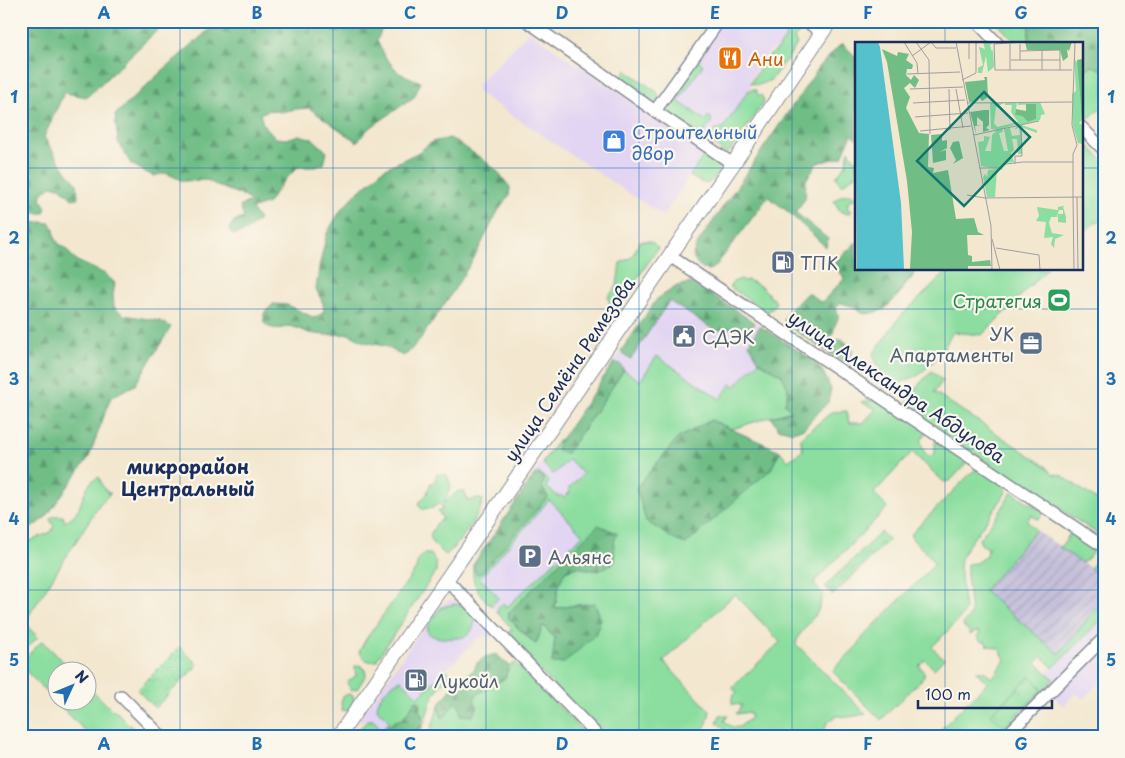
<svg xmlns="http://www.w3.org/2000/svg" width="1125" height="758" viewBox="0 0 1125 758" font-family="'Playpen Sans',sans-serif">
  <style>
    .built { fill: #e2d4f3 }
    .industrial { fill: url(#industrial-furrows) }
    .green { fill: #8bde9f; stroke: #53867e; fill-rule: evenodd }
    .forest { fill: url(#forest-firs); stroke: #467672 }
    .park { fill: url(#park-crowns); stroke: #53867e }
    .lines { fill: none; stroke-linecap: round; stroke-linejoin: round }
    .minor-casing { stroke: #878b96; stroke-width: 14 }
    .major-casing { stroke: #878b96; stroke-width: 16 }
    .minor { stroke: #fff; stroke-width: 11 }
    .major { stroke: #fff; stroke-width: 14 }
    .grid { fill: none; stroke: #1f6fb2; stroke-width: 1; stroke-opacity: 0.55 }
    .labels { text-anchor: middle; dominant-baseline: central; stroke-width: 4.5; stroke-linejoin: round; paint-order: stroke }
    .food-label { font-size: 18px; fill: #c56008; stroke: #fbf7ec; text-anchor: start }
    .shop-label { font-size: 18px; fill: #366cbe; stroke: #fbf7ec; text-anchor: start }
    .service-label { font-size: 18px; fill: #4e5e75; stroke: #fbf7ec; text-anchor: start }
    .leisure-label { font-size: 18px; fill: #27864d; stroke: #fbf7ec; text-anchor: end }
    .street-label { font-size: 18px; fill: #1b2f5e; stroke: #fbf7ec }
    .neighbourhood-label { font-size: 19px; font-weight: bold; fill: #1b2f5e; stroke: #fbf7ec }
    .inset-river { fill: none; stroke: #54c1cc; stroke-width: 2.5 }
    .inset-road { fill: none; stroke: #9d9da2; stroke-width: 1 }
    .view { fill: #0f766e; fill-opacity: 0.15; stroke: #0f766e; stroke-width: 2.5 }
    .inset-edge { fill: none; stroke: #1b2f5e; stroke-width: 2.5 }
    .neatline { fill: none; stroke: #1f6fb2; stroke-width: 2 }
    .grid-label { font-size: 16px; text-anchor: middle; font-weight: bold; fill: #1f6fb2 }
  </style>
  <defs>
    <pattern id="industrial-furrows" width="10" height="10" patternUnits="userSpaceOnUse" patternTransform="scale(1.25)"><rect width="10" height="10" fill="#c5c0da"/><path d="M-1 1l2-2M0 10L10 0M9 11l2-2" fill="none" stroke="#a9a5be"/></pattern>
    <pattern id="forest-firs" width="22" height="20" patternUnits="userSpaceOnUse" patternTransform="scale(1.25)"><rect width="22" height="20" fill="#70bd86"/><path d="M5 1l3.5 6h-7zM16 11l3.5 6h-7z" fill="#5b9a71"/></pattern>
    <pattern id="park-crowns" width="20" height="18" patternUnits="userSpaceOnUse" patternTransform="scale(1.25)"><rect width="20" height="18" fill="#8bde9f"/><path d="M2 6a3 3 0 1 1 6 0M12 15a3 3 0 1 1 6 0" fill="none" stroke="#77bf8b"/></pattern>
  </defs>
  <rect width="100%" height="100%" fill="#fbf7ec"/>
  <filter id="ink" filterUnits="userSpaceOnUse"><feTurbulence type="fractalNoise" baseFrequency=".02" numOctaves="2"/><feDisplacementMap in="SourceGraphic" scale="10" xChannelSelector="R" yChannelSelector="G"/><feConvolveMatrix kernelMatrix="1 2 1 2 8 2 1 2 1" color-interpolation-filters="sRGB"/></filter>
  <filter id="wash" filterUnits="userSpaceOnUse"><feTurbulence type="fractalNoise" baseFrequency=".0096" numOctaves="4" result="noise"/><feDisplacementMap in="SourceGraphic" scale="20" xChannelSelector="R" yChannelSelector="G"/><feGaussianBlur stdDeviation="1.12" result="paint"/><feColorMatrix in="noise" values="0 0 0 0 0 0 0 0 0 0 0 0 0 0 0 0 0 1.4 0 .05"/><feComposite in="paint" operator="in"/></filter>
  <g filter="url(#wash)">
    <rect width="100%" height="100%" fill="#f3e7cf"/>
    <g class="built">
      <path d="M723,21H791L790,26L784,33L786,38L777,50L771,49L749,82L751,87L748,91L723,128L710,142L666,111V102Z"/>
      <path d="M529,32L706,152L663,216L476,91L478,84Z"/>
      <path d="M669,301L716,331L730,328L747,334L755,323L760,326L749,344L759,361L735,387L731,384L700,426L624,370L620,364L614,362L621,351L625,356L631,359Z"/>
      <path d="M569,459L613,505L512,629L478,591L473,575V565L543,461L544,465L555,473Z"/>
      <path d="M449,600L462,601L497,638L485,636L476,640L418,697L401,680L377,709L390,722L382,729L373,720L358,721L438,607Z"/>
      <path d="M1104,617V678L1083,699L1076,693L1063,706L1046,688L1053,679L1047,673Z"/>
    </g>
    <path class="industrial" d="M1036,530L1104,578V599L1059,654L984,591Z"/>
    <g class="green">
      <path d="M791,21H802L808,26H803L800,32L794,38L797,44L787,60L781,65L780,68L771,80L759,85L750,83L769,56L777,50L786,38L784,33L790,26Z"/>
      <path d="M995,21H1031C1028,28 1029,36 1029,44H1017Z"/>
      <path d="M697,60L703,65L678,101L705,120L709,116L712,119L710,124L702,135L698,134L668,113L666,111L665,105Z"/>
      <path d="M1092,66L1104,70V105L1089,118L1081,110V72Z"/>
      <path d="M626,70L657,92C660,98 658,102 652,104L620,80L621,78Z"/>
      <path d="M753,89L756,90L758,95L762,96L764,102L732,148L728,153H725L710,142C711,136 716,127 723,128L748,91Z"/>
      <path d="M1083,140L1104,162V219L1094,223L1081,236V141Z"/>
      <path d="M849,150L854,160L856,159V175L842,185L836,177L846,164Z"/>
      <path d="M706,152L719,161L721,168C709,185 709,188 690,176Z"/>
      <path d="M852,194L856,199L849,200L847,208L851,211L848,214L840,211L834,201L842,195Z"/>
      <path d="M640,241H651L658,248L618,307L612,312L608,297L617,286L620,263L632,257Z"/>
      <path d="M950,269H1047L982,335L953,332L939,356L919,375L888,388L873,354L899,318Z"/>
      <path d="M741,279L744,281L747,280C757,284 767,288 770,298H773L776,302L772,309L766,312L730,287L733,282Z"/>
      <path d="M657,356L720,399L731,384L735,386L759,361C770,369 785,373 788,388C789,393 786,399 785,404L793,411L770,417L732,429L711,420L771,469L780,451L788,461L803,450L800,438L832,412L847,411L849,423H863L876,409L861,402L875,399L890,405L900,417L914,422L926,433L921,440C922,447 923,453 930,457L935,453V441H940L963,455L966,464L950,481L944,482L912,452L874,493L887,508L815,581L814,584L823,595L818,611L798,637L796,644L866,714L850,717L836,716L827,723L822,737H732L717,722L720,715L728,716L724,721L732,727H739L751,718L749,712L736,714L742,705L732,704V697L737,692L732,688L780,642L735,594L663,661L710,711L707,723L699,737H604L505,635L512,629L497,612L498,608L503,603L507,607L583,535L549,500L480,578L499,598L491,606C477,591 472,586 473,565L476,573L542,486L544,481L540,475L533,477L534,474L539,473L549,481L546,487L559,497L561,495L564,498L570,492L568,489L583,474L569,459L555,473L553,474L544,465L543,461L558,441L562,438L558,444L567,453L624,370L640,381ZM598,525L599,571L577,567L565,571L559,584L555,608L595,603L552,663L555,639L543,625L535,644L515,625Z"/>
      <path d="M932,371L943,381L934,392L1047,467L1053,474L1061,475L1104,505V538L1049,502L949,438L908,409L906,404L920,383Z"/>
      <path d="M978,469L1007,487L1006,492L1002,499L967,547L961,558L960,568L965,610L961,617L932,647L944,659L934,669L925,660L919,666L924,672V677L881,720L832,671L859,644L860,640L931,568L934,564C930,553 918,547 911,537L912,533L970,474L975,470Z"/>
      <path d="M437,474L447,475L451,486L444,503L458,491L465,492L468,501L477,498L483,500C480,515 458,545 446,555L433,544L430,535L437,523L443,519L438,511L443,510L440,503L432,508L422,509L418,505L422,499L427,494L430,484L435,481Z"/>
      <path d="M99,477L103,487L108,493H111L99,505L24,623L38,637L21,654V553L26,543L51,532L54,527L50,519L54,516H63L65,522C69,519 75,515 77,511C85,498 83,484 99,477Z"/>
      <path d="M1012,492L1042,511L1043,514L1038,519L1031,515L1027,521L1036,530L984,591L1059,654L1104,599V617L1053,668L1042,657L1036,663L1054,679L1050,684L998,737H994L988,734L985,737H933L987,683L976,671H984L992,678L1005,660L1000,649L987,645L985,641L981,642L977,637L980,632L976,631L970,635L969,631L964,627L963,624L971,614L967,575V564L976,563L987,555L988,548L981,544L979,539L997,516ZM1030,676L1042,689L1004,727L992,714Z"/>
      <path d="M1070,533H1074C1088,542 1103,549 1082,563L1059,547L1065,542Z"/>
      <path d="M424,554H431L436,563V571L376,661C368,663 364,659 359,652L366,639L416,569L418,560Z"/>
      <path d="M1104,555V578L1090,568L1100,557Z"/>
      <path d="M455,604C464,606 469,610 475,618C475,625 472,632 466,636C462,639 437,639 433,636C429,634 429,634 427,630L429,623L442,607Z"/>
      <path d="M42,641L72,670H58V700H88V686L112,710L117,712L142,737H91L21,666V662Z"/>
      <path d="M516,663L583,731L577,737H428L440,703L439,710L446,716L452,706L455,702L460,706L474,700L476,695L505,678L509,666Z"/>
      <path d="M360,665L365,670L366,675L357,689L350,690L348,681L356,676L355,666Z"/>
      <path d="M445,671H448L449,674L448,678L440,685L431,700L425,721L418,737H414L422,725L413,704L403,719L396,721L372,737H354L362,726L368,720H373L382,729L390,722L377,709C377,697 390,684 401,680L418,697Z"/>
      <path d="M349,694L353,695L354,702L348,711L342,710L341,703L343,696Z"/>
    </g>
    <g class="forest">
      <path d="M21,21H167L87,97L64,93L44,137L61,164L77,184L78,198L72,199L60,187L51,186L42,194L41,200L46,207L44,213H32L29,219L31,223L43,222L50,223L54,229L55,237L58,243L65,248L75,260L105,274L115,283L113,295L114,307L124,315L160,321L171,327L135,385L111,397L89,457L46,517L27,531L21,536Z"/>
      <path d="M219,21H418L410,26L393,22L383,25L377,41L385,57L399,73L421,82L414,97L367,130L357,142L309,108L296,109L281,112L269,110L260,114L263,124L276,138L287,139L299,135L313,139L327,152L324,164L315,167H298L282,183L268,203L252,209L259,220L246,231L233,235L229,229L234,221L244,218L240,207L244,204L251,201L244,196L218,186L207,180L183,181L166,173L153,176L131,164L118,142L115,115L161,72Z"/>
      <path d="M1031,21H1104V70L1092,66L1081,72V44H1029C1029,36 1028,28 1031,21Z"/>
      <path d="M842,43L856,57V139L852,134L842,157L817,163L806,180L805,199L795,212L828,239L826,247L786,210L768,197L715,267C712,269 710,270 707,270C701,268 692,261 693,254C693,253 696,248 696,246L820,66Z"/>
      <path d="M450,138L481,158L496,170L510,187L509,196L498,211L474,258L452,293L421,338L408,353L403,356L385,346L364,342L349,334L325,335L309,333L300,329L290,326L278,329L269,327L264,323V313L273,304L287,305L315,318L324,312L323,303L316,289L319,268L327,233L341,210L358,192L369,183L382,170L417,153L432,142Z"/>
      <path d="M856,242V269H915L912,278L907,282L901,292L885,309L873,313L864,314L852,306L841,303L836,308C841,320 836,319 834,329C832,337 832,338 827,345L831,349L836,340L842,339L853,349L851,357L843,363L787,325L784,321L787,313L807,293H809L820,302H822L844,279L843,276L835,267L834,264C840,255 850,251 856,242Z"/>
      <path d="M690,283L700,287L755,323L747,334L730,328L716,331L669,301L631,359L625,356L621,351L657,299L677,286Z"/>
      <path d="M760,326L811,359L822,370L831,389L828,402L804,428L793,432L778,428L771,417L792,411L785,404L788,389L782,375L768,367L759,361L749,344Z"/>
      <path d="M614,362L620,364L624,370L567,453L559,452L557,449L558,444Z"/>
      <path d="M711,420L780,451L771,469L686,544L675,540L646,521L636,488L678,438Z"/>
      <path d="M540,475C545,479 544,480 542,486L548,497L481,573L476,574L473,565L533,477Z"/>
      <path d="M598,525L617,533L614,542L615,562L599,571L577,567L565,571L559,584L555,608L595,603L601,620L595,635L564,663H552L555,638L543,625L536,644L508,618L509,612Z"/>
      <path d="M496,654L509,666L505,678L476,695L474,700L478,707L472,716L461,715L460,706L455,702C450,708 449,715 442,718L439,710L440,703L459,680L474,670L477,663L485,657Z"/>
      <path d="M416,700L421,703L419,710C427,720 419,727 414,737H372L396,721L403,719Z"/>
    </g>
    <g class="park">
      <path d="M881,532L889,540L833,595L825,586Z"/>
      <path d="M180,647L198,665L155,708L137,690Z"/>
      <path d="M1030,676L1042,689L1004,727L991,714Z"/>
    </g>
  </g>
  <g filter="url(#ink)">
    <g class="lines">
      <g class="minor-casing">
        <g id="minor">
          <path d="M527,21L655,111L733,164"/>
          <path d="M806,21L822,33"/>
          <path d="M976,21L998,44"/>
          <path d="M655,111L719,21"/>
          <path d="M1081,127L1104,150"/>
          <path d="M670,256L1104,547"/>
          <path d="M447,580L599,737"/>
          <path d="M121,696L162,737"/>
          <path d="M1005,737L1104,638"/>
        </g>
      </g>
      <g class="major-casing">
        <path id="major" d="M338,737L733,164L830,21"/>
      </g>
      <use href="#minor" class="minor"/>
      <use href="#major" class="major"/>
    </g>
  </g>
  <path class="grid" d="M180,21V737M333,21V737M486,21V737M639,21V737M792,21V737M945,21V44M21,168H856M1081,168H1104M945,269V737M21,309H1104M21,449H1104M21,590H1104"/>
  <defs>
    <g id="restaurant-square" transform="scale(1.25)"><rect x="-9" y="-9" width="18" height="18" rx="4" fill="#e8710a" stroke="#fbf7ec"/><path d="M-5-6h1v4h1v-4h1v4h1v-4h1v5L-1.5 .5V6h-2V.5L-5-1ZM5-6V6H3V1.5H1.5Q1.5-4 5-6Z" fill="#fff"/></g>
    <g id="shop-square" transform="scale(1.25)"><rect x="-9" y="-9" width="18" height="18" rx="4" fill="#3f7fe0" stroke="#fbf7ec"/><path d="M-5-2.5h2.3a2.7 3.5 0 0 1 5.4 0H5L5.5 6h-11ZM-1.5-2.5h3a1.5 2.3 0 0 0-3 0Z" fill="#fff"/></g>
    <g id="fuel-square" transform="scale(1.25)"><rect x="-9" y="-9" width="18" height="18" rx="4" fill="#5c6f8a" stroke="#fbf7ec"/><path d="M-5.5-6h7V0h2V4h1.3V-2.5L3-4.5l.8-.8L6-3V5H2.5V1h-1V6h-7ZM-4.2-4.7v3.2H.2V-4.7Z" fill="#fff"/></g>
    <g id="stadium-square" transform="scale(1.25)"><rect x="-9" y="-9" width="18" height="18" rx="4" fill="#2e9e5b" stroke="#fbf7ec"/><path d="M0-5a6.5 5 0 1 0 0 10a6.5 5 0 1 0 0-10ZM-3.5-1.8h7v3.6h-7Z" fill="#fff"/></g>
    <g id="civic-square" transform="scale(1.25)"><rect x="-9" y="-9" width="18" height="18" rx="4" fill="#5c6f8a" stroke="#fbf7ec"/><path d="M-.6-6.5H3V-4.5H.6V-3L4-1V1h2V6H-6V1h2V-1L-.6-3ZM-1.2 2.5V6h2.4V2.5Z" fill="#fff"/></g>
    <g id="office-square" transform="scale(1.25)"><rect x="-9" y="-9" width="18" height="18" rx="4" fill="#5c6f8a" stroke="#fbf7ec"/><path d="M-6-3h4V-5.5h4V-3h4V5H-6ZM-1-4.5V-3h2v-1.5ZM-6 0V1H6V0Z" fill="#fff"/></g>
    <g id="parking-square" transform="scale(1.25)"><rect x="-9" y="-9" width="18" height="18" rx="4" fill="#5c6f8a" stroke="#fbf7ec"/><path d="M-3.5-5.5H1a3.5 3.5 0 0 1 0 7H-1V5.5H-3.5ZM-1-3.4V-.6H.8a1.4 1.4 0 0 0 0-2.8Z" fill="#fff"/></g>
  </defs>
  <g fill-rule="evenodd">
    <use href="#restaurant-square" x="730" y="58"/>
    <use href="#shop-square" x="614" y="141"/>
    <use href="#fuel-square" x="783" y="262"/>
    <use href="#stadium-square" x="1059" y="300"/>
    <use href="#civic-square" x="684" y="336"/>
    <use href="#office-square" x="1031" y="343"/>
    <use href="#parking-square" x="530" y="556"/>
    <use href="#fuel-square" x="416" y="680"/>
  </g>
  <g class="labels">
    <g class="food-label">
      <text x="748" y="58">Ани</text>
    </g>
    <g class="shop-label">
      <text x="632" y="131">Строительный<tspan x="632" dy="21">двор</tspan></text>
    </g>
    <g class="service-label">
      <text x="800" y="262">ТПК</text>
      <text x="1014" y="333" text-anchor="end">УК<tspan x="1014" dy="21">Апартаменты</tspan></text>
      <text x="702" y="336">СДЭК</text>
      <text x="548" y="556">Альянс</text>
      <text x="434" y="680">Лукойл</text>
    </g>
    <g class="leisure-label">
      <text x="1042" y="300">Стратегия</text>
    </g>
    <g class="street-label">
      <text transform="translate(569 369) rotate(-56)">улица Семёна Ремезова</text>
      <text transform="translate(897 386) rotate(34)">улица Александра Абдулова</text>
    </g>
    <g class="neighbourhood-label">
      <text x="188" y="466">микрорайон<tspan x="188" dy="22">Центральный</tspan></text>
    </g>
  </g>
  <g transform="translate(855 42)">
    <rect width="228" height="228" fill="#f3e7cf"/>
    <path d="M128,0L138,1L135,3L137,10L138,7L139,25L133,30L131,14L127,31H123V26L128,23L124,5L130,7ZM219,16L225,25L228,77L224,81L227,83V102L223,101L218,84L217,52L221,49ZM185,60L190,72L186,73L185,78L166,83L182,88V91L166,85L167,112H163L162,97H157L159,108L156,111L159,120L150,121L147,128L126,124L123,100L129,99V94L135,95L130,109H136L137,93L142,88L136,87L135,61H149L141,65L139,81L142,85L163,80L156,70L157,63H150V61H162L160,73L167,74L173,80L181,77V62L163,63V61ZM163,81V84L159,87L164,86L165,93L157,94L155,86L149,87L153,109H149L144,91L148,90L147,87ZM142,127L140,155H132L128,135L130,132L132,135L133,128ZM182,165L203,168V165L208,164L210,165H208L211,175V181L203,180V172H208V168H204L202,175H196L194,181L197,191L209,193L200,197L199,206L196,202L198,195L189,196L191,180L181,179L184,174Z" fill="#8bde9f" fill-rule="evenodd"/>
    <path d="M170,0H217L214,9L212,7L213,15L208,19L205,8H172ZM27,7L42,14L43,10L54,12L51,18L58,23L57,27H52L51,33L56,38L59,33L64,38L60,46L55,41L49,46L55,55L51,66L64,91L74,92L73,125L79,126L78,131L93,128L101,177L119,176L123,190L129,193H112L113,213L117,214V220L135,218L136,224H113V228L55,227L57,190L52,139L32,20ZM227,17L228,21L227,74L222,18ZM129,35H132L133,55L127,59L124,54L120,60H114L110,40L130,38ZM171,62H181V77L173,80L167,74L160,73L161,67L171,69ZM129,68H134V83L131,86L135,88L128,90V80L122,75V83H126L120,84L121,92L115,70ZM87,92V99L92,98V106L85,110L91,108V118L78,121L76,93ZM104,99L108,116L98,122L101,118L95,106L98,100Z" fill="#70bd86"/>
    <path d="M0,0H23L25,5L46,161L49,227H2Z" fill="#54c1cc"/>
    <path class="inset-river" d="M0,12L32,137L41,228"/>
    <path class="inset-road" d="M49,0L62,21L63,32M61,0L74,18L75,92M76,0L81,6H101M101,0L136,184L137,228M114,0V17M139,0L140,28H217M139,2L169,0M165,2V18M165,9L205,8V28M187,9V28M57,14L76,0M156,18H205M155,28V2M52,32L105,30M107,38L121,31V1L124,0M55,47L108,45M94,47L95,88M101,47L108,86M58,61L110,58M112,61L217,60M60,75L113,71M65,89L116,84M119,93L184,79M160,122V114H167L166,83M124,126H145L151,122L168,120H218M112,153L130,156M218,155V112L222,103L217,83L220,0M218,155L219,228M222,155L223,228M130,156L228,155M137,197L145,228M141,206L184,213L185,228"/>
    <path class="view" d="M129,50L175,95L109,164L62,119Z"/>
    <rect width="228" height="228" class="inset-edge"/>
  </g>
  <rect width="1125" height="758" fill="none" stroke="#fbf7ec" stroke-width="55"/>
  <g transform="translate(72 686) rotate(46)"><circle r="24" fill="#fbf7ec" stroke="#a1a7b3"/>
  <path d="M0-4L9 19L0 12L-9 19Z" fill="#1f6fb2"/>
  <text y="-8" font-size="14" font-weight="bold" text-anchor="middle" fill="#1b2f5e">N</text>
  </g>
  <path d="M918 700v8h134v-8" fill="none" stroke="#1b2f5e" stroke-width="2.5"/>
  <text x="925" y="700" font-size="15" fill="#1b2f5e" stroke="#fbf7ec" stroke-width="4" paint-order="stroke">100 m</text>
  <rect x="28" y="28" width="1070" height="702" class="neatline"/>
  <g class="grid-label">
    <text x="104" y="19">A</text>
    <text x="257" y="19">B</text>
    <text x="410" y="19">C</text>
    <text x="562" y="19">D</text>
    <text x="715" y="19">E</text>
    <text x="868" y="19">F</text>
    <text x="1021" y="19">G</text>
    <text x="14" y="103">1</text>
    <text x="1111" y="103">1</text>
    <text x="14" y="244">2</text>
    <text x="1111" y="244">2</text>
    <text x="14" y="385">3</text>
    <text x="1111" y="385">3</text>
    <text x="14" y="525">4</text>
    <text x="1111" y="525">4</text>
    <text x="14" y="666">5</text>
    <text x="1111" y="666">5</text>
    <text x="104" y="750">A</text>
    <text x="257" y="750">B</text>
    <text x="410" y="750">C</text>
    <text x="562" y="750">D</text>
    <text x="715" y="750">E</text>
    <text x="868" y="750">F</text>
    <text x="1021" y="750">G</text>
  </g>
</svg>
